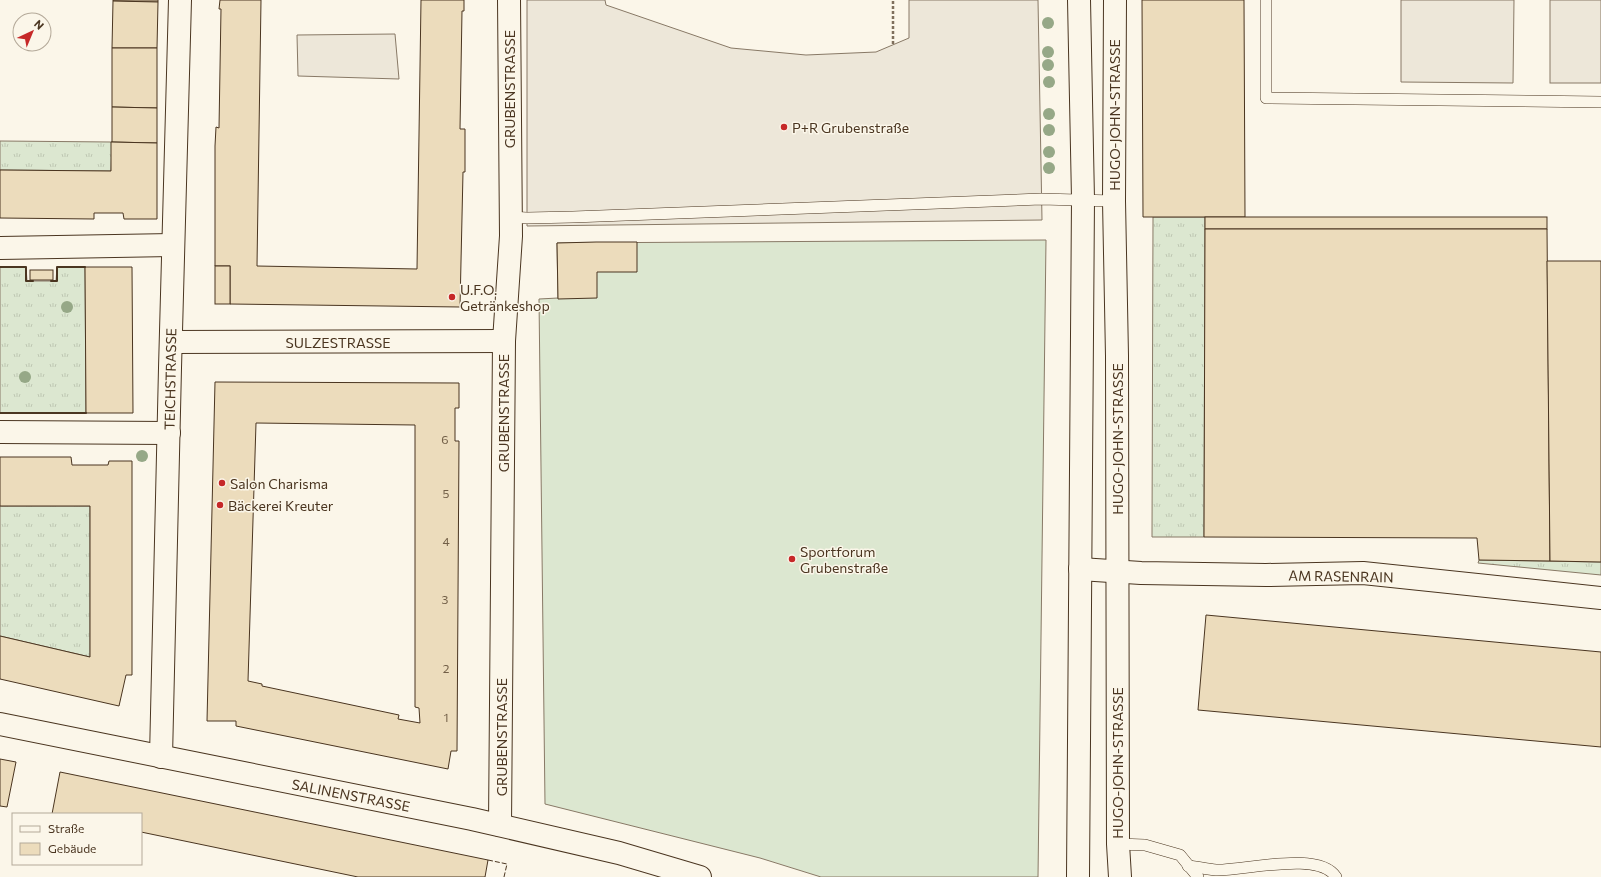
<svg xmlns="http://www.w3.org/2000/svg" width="1601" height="877" viewBox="0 0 1601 877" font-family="Commissioner,sans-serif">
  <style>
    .grass { fill: url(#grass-tufts); stroke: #887966 }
    .pitch { fill: #dce7d0; stroke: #887966 }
    .parking { fill: #ede7d9; stroke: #887966 }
    .building { fill: #ecdcbc; stroke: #4a3520; fill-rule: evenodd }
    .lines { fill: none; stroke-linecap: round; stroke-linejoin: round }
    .lane-casing { stroke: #4a3520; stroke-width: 12 }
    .street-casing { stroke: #4a3520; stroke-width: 24 }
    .secondary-casing { stroke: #4a3520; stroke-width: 24 }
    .path { stroke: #7f6f5c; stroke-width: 2.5; stroke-dasharray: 3 2; stroke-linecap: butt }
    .lane { stroke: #fbf6e9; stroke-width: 11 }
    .street { stroke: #fbf6e9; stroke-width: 22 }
    .secondary { stroke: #fbf6e9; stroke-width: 22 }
    .fence { stroke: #4a3520; stroke-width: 1; stroke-dasharray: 5 2; stroke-linecap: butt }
    .wall { stroke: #4a3520; stroke-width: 2 }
    .tree { fill: #96a887 }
    .poi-dot { fill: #c62828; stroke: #fbf6e9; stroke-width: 1.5 }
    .labels { text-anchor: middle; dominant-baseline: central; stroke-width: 3; stroke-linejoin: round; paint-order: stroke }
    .number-label { font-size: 12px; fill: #725f47 }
    .street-label { font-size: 14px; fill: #4a3520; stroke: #fbf6e9 }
    .poi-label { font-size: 14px; fill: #4a3520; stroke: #fbf6e9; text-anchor: start }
  </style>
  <defs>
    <pattern id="grass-tufts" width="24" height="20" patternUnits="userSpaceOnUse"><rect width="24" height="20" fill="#dce7d0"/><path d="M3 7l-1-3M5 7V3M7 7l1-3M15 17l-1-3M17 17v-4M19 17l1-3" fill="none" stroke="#bec7b2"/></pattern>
  </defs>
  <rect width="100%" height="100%" fill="#fbf6e9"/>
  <g class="grass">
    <path d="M0,141L112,142L111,171L0,170Z"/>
    <path d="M1153,217H1205L1204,537H1152Z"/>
    <path d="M0,267H26L27,281H56L57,267H85L86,413H0Z"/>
    <path d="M0,506H90V657L0,636Z"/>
    <path d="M1479,560L1601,562V575L1478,563Z"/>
  </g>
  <path class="pitch" d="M1046,240L1038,877H821L760,858L545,804L539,299L558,298L557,243Z"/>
  <g class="parking">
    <path d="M527,0H605L606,5L731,48L806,55L876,52L909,38V0H1038L1042,220L527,226Z"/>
    <path d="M1401,0H1514L1513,83L1401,82Z"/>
    <rect x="1550" y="0" width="51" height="83"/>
    <path d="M395,34L399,79L298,76L297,35Z"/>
  </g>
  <g class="building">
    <path d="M113,0H158V2L113,1Z"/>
    <path d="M220,0H261L257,266L417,269L421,0H464V11H462L460,129H465V172H463L460,307L230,304V266H215V146L216,127L219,128L221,9H219Z"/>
    <path d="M1142,0H1244L1245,217H1143Z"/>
    <path d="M113,1L158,2L157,48H112Z"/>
    <path d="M112,48H157V108L112,107Z"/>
    <path d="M112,107L157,108V143L112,142Z"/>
    <path d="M111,142L157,143V219H124L123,213H94V219L0,218V170L111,171Z"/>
    <rect x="1205" y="217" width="342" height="12"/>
    <path d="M1205,229H1547L1550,561L1479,560L1477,538L1204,537Z"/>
    <path d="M596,242H637V272H597V298L558,299L557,243Z"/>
    <path d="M1547,261H1601V562L1550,561Z"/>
    <rect x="215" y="266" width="15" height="38"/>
    <path d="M85,267H132L133,413H86Z"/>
    <rect x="30" y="270" width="23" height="10"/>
    <path d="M215,382L459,383V408H455V441H459L457,751H451L448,769L236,726V721H207ZM256,423L415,425V707L419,708L420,723L398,719L399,715L262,686V684L248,681Z"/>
    <path d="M0,457H71L72,465H108L109,461H132V675H126L119,706L0,679V636L90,657V506H0Z"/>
    <path d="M1206,615L1601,652V747L1198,710Z"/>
    <path d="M0,759L16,762L7,807L0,806Z"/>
    <path d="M60,772L488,860L485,877H358L141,832V814H52Z"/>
  </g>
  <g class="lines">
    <g class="lane-casing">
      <g id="lane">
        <path d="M1266,0V98L1601,102"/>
        <path d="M510,217L527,218L573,217L1041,199L1114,201"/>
        <path d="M1118,844L1145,845L1180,855L1198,877"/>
        <path d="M1188,866C1197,867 1207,869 1216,870C1244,871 1319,850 1336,877"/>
      </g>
    </g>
    <g class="street-casing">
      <g id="street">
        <path d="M0,248L172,245"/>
        <path d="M171,342L504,341"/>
        <path d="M0,432L169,433"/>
        <path d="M1080,569L1141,573L1266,575L1363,573L1601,598"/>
        <path d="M161,757C167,505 172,252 180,0"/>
        <path d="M500,825L504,341L511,236L509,0"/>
      </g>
    </g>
    <g class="secondary-casing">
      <g id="secondary">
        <path d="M1115,0L1114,201L1117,356L1118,844L1120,877"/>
        <path d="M0,724L472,819L619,853L700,877"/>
        <path d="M1078,877L1083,199L1079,0"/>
      </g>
    </g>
    <path class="path" d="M893,44V0"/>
    <use href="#lane" class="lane"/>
    <use href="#street" class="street"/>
    <use href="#secondary" class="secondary"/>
    <path class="fence" d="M488,860L507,864L504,877"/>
    <g class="wall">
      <path d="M0,267H26V281H33"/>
      <path d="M51,281H57V267H85"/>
      <path d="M0,413H86"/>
    </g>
  </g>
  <g class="tree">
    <circle cx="1048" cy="23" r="6"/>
    <circle cx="1048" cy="52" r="6"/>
    <circle cx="1048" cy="65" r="6"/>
    <circle cx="1049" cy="82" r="6"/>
    <circle cx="1049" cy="114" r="6"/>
    <circle cx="1049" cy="130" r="6"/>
    <circle cx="1049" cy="152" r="6"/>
    <circle cx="1049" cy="168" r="6"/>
    <circle cx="67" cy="307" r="6"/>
    <circle cx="25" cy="377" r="6"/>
    <circle cx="142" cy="456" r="6"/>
  </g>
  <g class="poi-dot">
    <circle cx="784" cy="127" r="4"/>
    <circle cx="452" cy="297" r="4"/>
    <circle cx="222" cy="483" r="4"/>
    <circle cx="220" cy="505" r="4"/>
    <circle cx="792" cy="559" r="4"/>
  </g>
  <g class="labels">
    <g class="number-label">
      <text x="445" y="439">6</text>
      <text x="446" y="493">5</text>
      <text x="446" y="541">4</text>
      <text x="445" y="599">3</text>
      <text x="446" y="668">2</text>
      <text x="446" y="717">1</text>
    </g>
    <g class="street-label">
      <text transform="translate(509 89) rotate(-90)">GRUBENSTRASSE</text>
      <text transform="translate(1114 115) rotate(-90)">HUGO-JOHN-STRASSE</text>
      <text x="338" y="342">SULZESTRASSE</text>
      <text transform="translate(170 379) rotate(-89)">TEICHSTRASSE</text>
      <text transform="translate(503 413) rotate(-90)">GRUBENSTRASSE</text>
      <text transform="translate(1117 439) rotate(-90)">HUGO-JOHN-STRASSE</text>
      <text transform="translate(1341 576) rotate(1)">AM RASENRAIN</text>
      <text transform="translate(501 737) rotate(-90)">GRUBENSTRASSE</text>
      <text transform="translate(1117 763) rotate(-90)">HUGO-JOHN-STRASSE</text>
      <text transform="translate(351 795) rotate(11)">SALINENSTRASSE</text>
    </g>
    <g class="poi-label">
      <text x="792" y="127">P+R Grubenstraße</text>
      <text x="460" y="289">U.F.O.<tspan x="460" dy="16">Getränkeshop</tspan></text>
      <text x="230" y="483">Salon Charisma</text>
      <text x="228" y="505">Bäckerei Kreuter</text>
      <text x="800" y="551">Sportforum<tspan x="800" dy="16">Grubenstraße</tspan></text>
    </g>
  </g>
  <rect x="12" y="813" width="130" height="52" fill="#fbf6e9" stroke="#b4a999"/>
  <rect x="20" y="826" width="20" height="6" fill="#fbf6e9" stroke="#b4a999"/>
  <text x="48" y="833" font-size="12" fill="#4a3520">Straße</text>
  <rect x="20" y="843" width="20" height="12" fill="#ecdcbc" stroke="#b4a999"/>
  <text x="48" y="853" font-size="12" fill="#4a3520">Gebäude</text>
  <g transform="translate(32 32) rotate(44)"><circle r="19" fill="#fbf6e9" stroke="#b4a999"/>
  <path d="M0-3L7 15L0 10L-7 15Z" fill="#c62828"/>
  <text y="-6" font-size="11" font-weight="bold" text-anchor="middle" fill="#4a3520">N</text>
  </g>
</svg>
